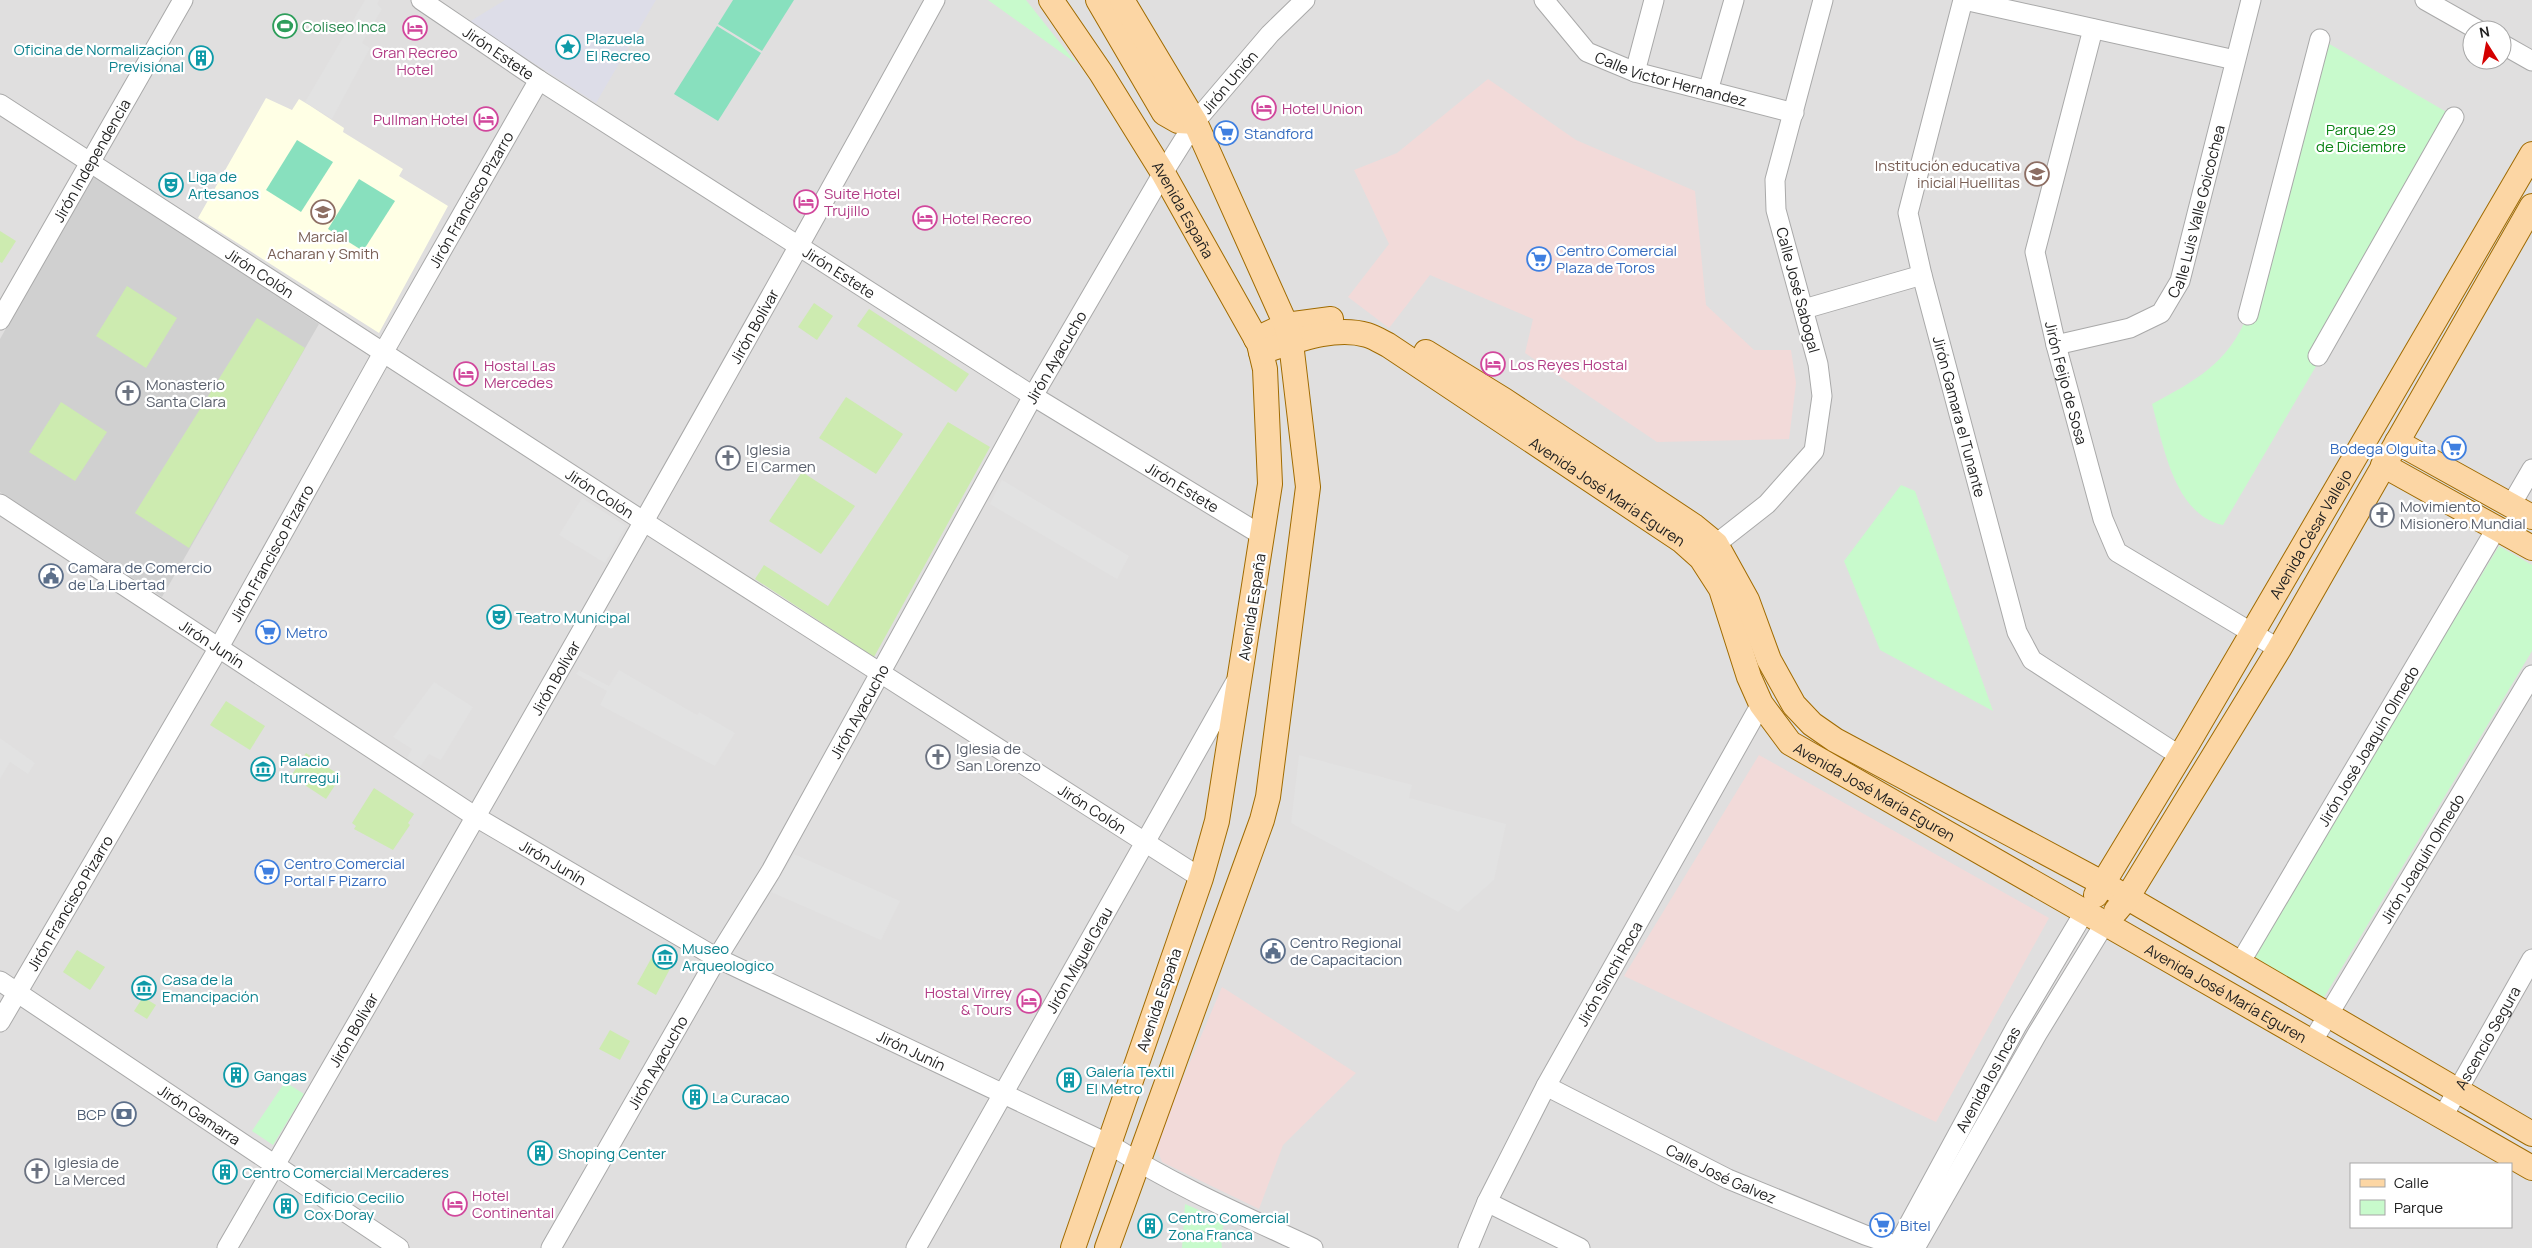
<svg xmlns="http://www.w3.org/2000/svg" width="2532" height="1248" viewBox="0 0 2532 1248" font-family="Manrope,sans-serif">
  <style>
    .residential { fill: #e0dfdf; fill-rule: evenodd }
    .commercial { fill: #f2dad9 }
    .education { fill: #ffffe5 }
    .religious { fill: #d0d0d0 }
    .grass { fill: #cdebb0 }
    .park { fill: #c8facc }
    .pitch { fill: #88e0be }
    .parking { fill: #e2e2e2 }
    .plaza { fill: #dddde8 }
    .lines { fill: none; stroke-linecap: round; stroke-linejoin: round }
    .minor-casing { stroke: #a9a9a9; stroke-width: 21 }
    .major-casing { stroke: #a06b00; stroke-width: 26 }
    .minor { stroke: #fff; stroke-width: 19 }
    .major { stroke: #fcd6a4; stroke-width: 24 }
    .labels { text-anchor: middle; dominant-baseline: central; stroke-width: 4.5; stroke-linejoin: round; paint-order: stroke }
    .leisure-label { font-size: 15px; fill: #27864d; stroke: #fff; text-anchor: start }
    .culture-label { font-size: 15px; fill: #0d838f; stroke: #fff; text-anchor: start }
    .hotel-label { font-size: 15px; fill: #b23c85; stroke: #fff; text-anchor: start }
    .street-label { font-size: 15px; fill: #222; stroke: #fff }
    .park-label { font-size: 15px; fill: #0c8416; stroke: #fff }
    .shop-label { font-size: 15px; fill: #366cbe; stroke: #fff; text-anchor: start }
    .education-label { font-size: 15px; fill: #785e54; stroke: #fff; text-anchor: end }
    .worship-label { font-size: 15px; fill: #5b616d; stroke: #fff; text-anchor: start }
    .service-label { font-size: 15px; fill: #4e5e75; stroke: #fff; text-anchor: start }
  </style>
  <rect width="100%" height="100%" fill="#f2efe9"/>
  <path class="residential" d="M0,0H2532V1248H0ZM2472,30H2502V60H2472ZM2351,1164H2511V1227H2351Z"/>
  <g class="commercial">
    <path d="M1488,79L1576,140L1695,191L1706,305L1754,350H1791L1796,383L1789,439L1657,442L1525,353L1533,319L1430,275L1389,328L1348,297L1389,244L1354,170L1397,153Z"/>
    <path d="M1759,755L2049,918L1936,1122L1624,976Z"/>
    <path d="M1222,987L1356,1073L1283,1145L1259,1209L1162,1162L1155,1144Z"/>
  </g>
  <path class="education" d="M266,98L292,110L299,99L309,105L341,126L344,128L343,132L403,169L399,176L448,206L379,333L198,218Z"/>
  <path class="religious" d="M97,177L319,324L162,597L0,492V339L89,180Z"/>
  <g class="grass">
    <path d="M0,231L16,241L2,263L0,262Z"/>
    <path d="M127,286L177,318L146,368L96,336Z"/>
    <path d="M814,303L833,316L817,340L798,327Z"/>
    <path d="M869,309L969,374L956,392L857,326Z"/>
    <path d="M257,318L305,348L189,548L135,513Z"/>
    <path d="M846,397L903,434L876,474L819,438Z"/>
    <path d="M61,402L107,432L75,481L29,452Z"/>
    <path d="M948,422L990,447L874,657L755,579L764,565L828,606Z"/>
    <path d="M802,472L855,506L821,554L769,521Z"/>
    <path d="M226,701L265,726L250,750L210,725Z"/>
    <path d="M306,753L341,776L326,799L291,776Z"/>
    <path d="M374,788L414,814L408,823L410,825L393,850L354,829L356,826L352,823Z"/>
    <path d="M77,950L105,967L90,990L63,972Z"/>
    <path d="M652,957L671,967L656,995L637,984Z"/>
    <path d="M143,997L156,1005L147,1019L134,1011Z"/>
    <path d="M610,1030L630,1041L620,1060L599,1049Z"/>
  </g>
  <g class="park">
    <path d="M988,0H1026L1076,63Z"/>
    <path d="M2319,38L2450,114L2319,361L2223,525C2174,515 2163,444 2152,404C2195,381 2229,363 2248,314Z"/>
    <path d="M1901,485L1915,491L1993,711L1880,650L1844,561Z"/>
    <path d="M2499,546L2532,565V651L2323,999L2250,957Z"/>
    <path d="M285,1082L304,1094L273,1145L252,1131Z"/>
    <path d="M1185,1204L1224,1221L1221,1238L1222,1248H1182Z"/>
  </g>
  <g class="pitch">
    <path d="M733,0H794L762,51L718,24Z"/>
    <path d="M717,26L761,53L718,121L674,94Z"/>
    <path d="M297,140L333,162L301,212L266,190Z"/>
    <path d="M359,179L395,201L363,251L328,229Z"/>
  </g>
  <g class="parking">
    <path d="M365,0H379L377,4L382,9L362,43L370,48L332,119L305,102Z"/>
    <path d="M1002,480L1129,556L1117,579L990,504Z"/>
    <path d="M582,498L626,526L605,563L559,535Z"/>
    <path d="M579,670L609,686L619,670L697,715L699,712L735,733L715,766L600,705L607,691L576,674Z"/>
    <path d="M434,682L473,707L441,760L429,754L420,767L407,758L412,749L393,737Z"/>
    <path d="M0,738L35,763L28,774L10,762L0,779Z"/>
    <path d="M1299,755L1412,785L1409,798L1506,824L1494,880L1458,912L1291,823Z"/>
    <path d="M794,854L900,901L881,940L771,892Z"/>
  </g>
  <path class="plaza" d="M505,0H656L596,103L469,22Z"/>
  <g class="lines">
    <g class="minor-casing">
      <g id="minor">
        <path id="s1" d="M421,0L539,80L1033,396L1263,536"/>
        <path id="s2" d="M1544,0L1587,52L1635,72L1794,113"/>
        <path id="s3" d="M1963,0L1908,213L1922,275L2017,632L2032,660L2180,756"/>
        <path d="M1964,0L2235,60"/>
        <path d="M2425,0L2478,30"/>
        <path id="s4" d="M2093,29L2035,252L2056,345L2103,519L2117,552L2279,649"/>
        <path d="M2502,44L2532,61"/>
        <path d="M1635,72L1654,0"/>
        <path d="M1708,91L1734,0"/>
        <path id="s5" d="M0,104L643,521L1201,878"/>
        <path d="M1804,309L1922,275"/>
        <path d="M2248,315L2320,39"/>
        <path id="s6" d="M0,320L183,0"/>
        <path id="s7" d="M2056,345L2130,328L2161,313L2180,281L2251,0"/>
        <path d="M2318,356L2454,117"/>
        <path id="s8" d="M0,504L476,817L717,958L1109,1144C1173,1185 1244,1216 1313,1248"/>
        <path d="M2511,505L2532,469"/>
        <path d="M1716,544L1767,504L1814,451L1822,396L1818,364L1776,210L1775,180L1823,0"/>
        <path id="s9" d="M2240,963L2496,529"/>
        <path id="s10" d="M0,981L399,1248"/>
        <path id="s11" d="M0,1022L218,649L383,353L539,80"/>
        <path id="s12" d="M2312,1042L2532,675"/>
        <path id="s13" d="M1546,1086L1728,1179L1865,1235L1903,1248"/>
        <path id="s14" d="M2443,1116L2532,959"/>
        <path d="M1487,1202L1580,1248"/>
        <path id="s15" d="M227,1248C467,834 705,419 935,0"/>
        <path id="s16" d="M551,1248L717,958L771,871L1033,396L1163,173L1195,122L1270,34L1305,0"/>
        <path id="s17" d="M916,1248L1235,683"/>
        <path id="s18" d="M1468,1248L1487,1202L1546,1086L1761,704"/>
        <path id="s19" d="M1896,1248L2016,1027L2085,911"/>
        <path d="M1915,1248L2037,1034L2105,923"/>
      </g>
    </g>
    <g class="major-casing">
      <g id="major">
        <path id="s20" d="M1051,0L1101,73L1163,173L1259,344L1265,369L1270,484L1217,821L1201,878L1073,1248"/>
        <path d="M1098,0L1164,113L1178,121L1195,122"/>
        <path d="M1256,339L1286,325L1331,319"/>
        <path id="s21" d="M1261,352C1293,342 1333,325 1367,335C1374,337 1382,342 1388,345L1682,541L1701,558L1721,589L1749,677L1761,704L1790,743L2532,1168"/>
        <path d="M1426,352L1504,400L1694,526L1716,544L1747,600L1769,660L1794,705L1812,724L1835,740L2104,884L2532,1134"/>
        <path d="M2397,442L2532,517"/>
        <path d="M2383,465L2532,548"/>
        <path id="s22" d="M2096,895L2188,743L2532,154"/>
        <path d="M2116,911L2127,898L2279,649L2532,206"/>
        <path d="M1107,1248L1262,820L1268,797L1308,487L1291,343L1286,325L1195,122L1122,0"/>
      </g>
    </g>
    <use href="#minor" class="minor"/>
    <use href="#major" class="major"/>
  </g>
  <defs>
    <g id="stadium-ring" transform="scale(1.25)"><circle r="9.5" fill="#fff" stroke="#2e9e5b" stroke-width="1.5"/><path d="M0-5a6.5 5 0 1 0 0 10a6.5 5 0 1 0 0-10ZM-3.5-1.8h7v3.6h-7Z" fill="#2e9e5b"/></g>
    <g id="hotel-ring" transform="scale(1.25)"><circle r="9.5" fill="#fff" stroke="#d1479c" stroke-width="1.5"/><path d="M-6-4.5h1.5V1H6V5H4.5V3h-9V5H-6ZM-4 0a1.8 1.8 0 1 1 3.6 0ZM.5 0V-2.5h3Q6-2.5 6 0Z" fill="#d1479c"/></g>
    <g id="sight-ring" transform="scale(1.25)"><circle r="9.5" fill="#fff" stroke="#0f9aa8" stroke-width="1.5"/><path d="M0-6L1.8-2.2L6-1.7L2.9 1.2L3.7 5.4L0 3.3L-3.7 5.4L-2.9 1.2L-6-1.7L-1.8-2.2Z" fill="#0f9aa8"/></g>
    <g id="building-ring" transform="scale(1.25)"><circle r="9.5" fill="#fff" stroke="#0f9aa8" stroke-width="1.5"/><path d="M-4-6H4V6H1V3H-1V6H-4ZM-2.5-4.3h1.7v1.8h-1.7ZM.8-4.3h1.7v1.8H.8ZM-2.5-1h1.7V.8h-1.7ZM.8-1h1.7V.8H.8Z" fill="#0f9aa8"/></g>
    <g id="supermarket-ring" transform="scale(1.25)"><circle r="9.5" fill="#fff" stroke="#3f7fe0" stroke-width="1.5"/><path d="M-6-5.5h2.5l.6 2H6L4.5 2H-2.5L-4.4-4H-6ZM-1.5 3.2a1.3 1.3 0 1 0 .1 0ZM3 3.2a1.3 1.3 0 1 0 .1 0Z" fill="#3f7fe0"/></g>
    <g id="school-ring" transform="scale(1.25)"><circle r="9.5" fill="#fff" stroke="#8d6e63" stroke-width="1.5"/><path d="M0-5L7-2L0 1L-7-2ZM-4 1L0 2.5L4 1V4Q0 6-4 4Z" fill="#8d6e63"/></g>
    <g id="theatre-ring" transform="scale(1.25)"><circle r="9.5" fill="#fff" stroke="#0f9aa8" stroke-width="1.5"/><path d="M-5-5.5Q0-4 5-5.5V0Q5 5 0 6Q-5 5-5 0ZM-3.3-2.5H-1v1.5H-3.3ZM1-2.5H3.3v1.5H1ZM-2.8 1Q0 5.5 2.8 1Z" fill="#0f9aa8"/></g>
    <g id="church-ring" transform="scale(1.25)"><circle r="9.5" fill="#fff" stroke="#6b7280" stroke-width="1.5"/><path d="M-1.2-6h2.4v3.5h3.3v2.4h-3.3V6h-2.4V-.1h-3.3v-2.4h3.3Z" fill="#6b7280"/></g>
    <g id="civic-ring" transform="scale(1.25)"><circle r="9.5" fill="#fff" stroke="#5c6f8a" stroke-width="1.5"/><path d="M-.6-6.5H3V-4.5H.6V-3L4-1V1h2V6H-6V1h2V-1L-.6-3ZM-1.2 2.5V6h2.4V2.5Z" fill="#5c6f8a"/></g>
    <g id="museum-ring" transform="scale(1.25)"><circle r="9.5" fill="#fff" stroke="#0f9aa8" stroke-width="1.5"/><path d="M0-6L6-3V-2H-6V-3ZM-5-1h2V3h-2ZM-1-1h2V3h-2ZM3-1h2V3H3ZM-6 4H6V6H-6Z" fill="#0f9aa8"/></g>
    <g id="bank-ring" transform="scale(1.25)"><circle r="9.5" fill="#fff" stroke="#5c6f8a" stroke-width="1.5"/><path d="M-6-4H6V4H-6ZM0-2.3a2.3 2.3 0 1 0 0 4.6a2.3 2.3 0 1 0 0-4.6Z" fill="#5c6f8a"/></g>
  </defs>
  <g fill-rule="evenodd">
    <use href="#stadium-ring" x="285" y="26"/>
    <use href="#hotel-ring" x="415" y="28"/>
    <use href="#sight-ring" x="568" y="47"/>
    <use href="#building-ring" x="201" y="58"/>
    <use href="#hotel-ring" x="1264" y="108"/>
    <use href="#hotel-ring" x="486" y="119"/>
    <use href="#supermarket-ring" x="1226" y="133"/>
    <use href="#school-ring" x="2037" y="174"/>
    <use href="#theatre-ring" x="171" y="185"/>
    <use href="#hotel-ring" x="806" y="202"/>
    <use href="#school-ring" x="323" y="212"/>
    <use href="#hotel-ring" x="925" y="218"/>
    <use href="#supermarket-ring" x="1539" y="259"/>
    <use href="#hotel-ring" x="1493" y="364"/>
    <use href="#hotel-ring" x="466" y="374"/>
    <use href="#church-ring" x="128" y="393"/>
    <use href="#supermarket-ring" x="2454" y="448"/>
    <use href="#church-ring" x="728" y="458"/>
    <use href="#church-ring" x="2382" y="515"/>
    <use href="#civic-ring" x="51" y="576"/>
    <use href="#theatre-ring" x="499" y="617"/>
    <use href="#supermarket-ring" x="268" y="632"/>
    <use href="#church-ring" x="938" y="757"/>
    <use href="#museum-ring" x="263" y="769"/>
    <use href="#supermarket-ring" x="267" y="872"/>
    <use href="#civic-ring" x="1273" y="951"/>
    <use href="#museum-ring" x="665" y="957"/>
    <use href="#museum-ring" x="144" y="988"/>
    <use href="#hotel-ring" x="1029" y="1001"/>
    <use href="#building-ring" x="236" y="1075"/>
    <use href="#building-ring" x="1069" y="1080"/>
    <use href="#building-ring" x="695" y="1097"/>
    <use href="#bank-ring" x="124" y="1114"/>
    <use href="#building-ring" x="540" y="1153"/>
    <use href="#church-ring" x="37" y="1171"/>
    <use href="#building-ring" x="225" y="1172"/>
    <use href="#hotel-ring" x="455" y="1204"/>
    <use href="#building-ring" x="286" y="1206"/>
    <use href="#supermarket-ring" x="1882" y="1225"/>
    <use href="#building-ring" x="1150" y="1226"/>
  </g>
  <g class="labels">
    <g class="leisure-label">
      <text x="302" y="26">Coliseo Inca</text>
    </g>
    <g class="culture-label">
      <text x="586" y="38">Plazuela<tspan x="586" dy="17">El Recreo</tspan></text>
      <text x="184" y="49" text-anchor="end">Oficina de Normalizacion<tspan x="184" dy="17">Previsional</tspan></text>
      <text x="188" y="176">Liga de<tspan x="188" dy="17">Artesanos</tspan></text>
      <text x="516" y="617">Teatro Municipal</text>
      <text x="280" y="760">Palacio<tspan x="280" dy="17">Iturregui</tspan></text>
      <text x="682" y="948">Museo<tspan x="682" dy="17">Arqueologico</tspan></text>
      <text x="162" y="979">Casa de la<tspan x="162" dy="17">Emancipación</tspan></text>
      <text x="1086" y="1071">Galería Textil<tspan x="1086" dy="17">El Metro</tspan></text>
      <text x="254" y="1075">Gangas</text>
      <text x="712" y="1097">La Curacao</text>
      <text x="558" y="1153">Shoping Center</text>
      <text x="242" y="1172">Centro Comercial Mercaderes</text>
      <text x="304" y="1197">Edificio Cecilio<tspan x="304" dy="17">Cox Doray</tspan></text>
      <text x="1168" y="1217">Centro Comercial<tspan x="1168" dy="17">Zona Franca</tspan></text>
    </g>
    <g class="hotel-label">
      <text x="415" y="52" text-anchor="middle">Gran Recreo<tspan x="415" dy="17">Hotel</tspan></text>
      <text x="1282" y="108">Hotel Union</text>
      <text x="468" y="119" text-anchor="end">Pullman Hotel</text>
      <text x="824" y="193">Suite Hotel<tspan x="824" dy="17">Trujillo</tspan></text>
      <text x="942" y="218">Hotel Recreo</text>
      <text x="1510" y="364">Los Reyes Hostal</text>
      <text x="484" y="365">Hostal Las<tspan x="484" dy="17">Mercedes</tspan></text>
      <text x="1012" y="992" text-anchor="end">Hostal Virrey<tspan x="1012" dy="17">&amp; Tours</tspan></text>
      <text x="472" y="1195">Hotel<tspan x="472" dy="17">Continental</tspan></text>
    </g>
    <g class="street-label">
      <text stroke="none"><textPath href="#s1" startOffset="94">Jirón Estete</textPath></text>
      <text stroke="none"><textPath href="#s2" startOffset="156">Calle Victor Hernandez</textPath></text>
      <text stroke="none"><textPath href="#s16" startOffset="1350">Jirón Unión</textPath></text>
      <text stroke="none"><textPath href="#s6" startOffset="184">Jirón Independencia</textPath></text>
      <text stroke="none"><textPath href="#s11" startOffset="948">Jirón Francisco Pizarro</textPath></text>
      <text stroke="none"><textPath href="#s20" startOffset="248">Avenida España</textPath></text>
      <text stroke="none"><textPath href="#s7" startOffset="219">Calle Luis Valle Goicochea</textPath></text>
      <text stroke="none"><textPath href="#s1" startOffset="499">Jirón Estete</textPath></text>
      <text stroke="none"><textPath href="#s5" startOffset="310">Jirón Colón</textPath></text>
      <text transform="translate(1798 290) rotate(75)">Calle José Sabogal</text>
      <text stroke="none"><textPath href="#s15" startOffset="1062">Jirón Bolívar</textPath></text>
      <text stroke="none"><textPath href="#s16" startOffset="1024">Jirón Ayacucho</textPath></text>
      <text stroke="none"><textPath href="#s4" startOffset="365">Jirón Feijo de Sosa</textPath></text>
      <text stroke="none"><textPath href="#s3" startOffset="430">Jirón Gamara el Tunante</textPath></text>
      <text stroke="none"><textPath href="#s1" startOffset="904">Jirón Estete</textPath></text>
      <text stroke="none"><textPath href="#s21" startOffset="396">Avenida José María Eguren</textPath></text>
      <text stroke="none"><textPath href="#s5" startOffset="715">Jirón Colón</textPath></text>
      <text stroke="none"><textPath href="#s22" startOffset="420">Avenida César Vallejo</textPath></text>
      <text stroke="none"><textPath href="#s11" startOffset="542">Jirón Francisco Pizarro</textPath></text>
      <text transform="translate(1252 607) rotate(-81)">Avenida España</text>
      <text stroke="none"><textPath href="#s8" startOffset="254">Jirón Junín</textPath></text>
      <text stroke="none"><textPath href="#s15" startOffset="658">Jirón Bolívar</textPath></text>
      <text stroke="none"><textPath href="#s16" startOffset="619">Jirón Ayacucho</textPath></text>
      <text stroke="none"><textPath href="#s9" startOffset="252">Jirón José Joaquín Olmedo</textPath></text>
      <text stroke="none"><textPath href="#s21" startOffset="816">Avenida José María Eguren</textPath></text>
      <text stroke="none"><textPath href="#s5" startOffset="1300">Jirón Colón</textPath></text>
      <text stroke="none"><textPath href="#s12" startOffset="214">Jirón Joaquín Olmedo</textPath></text>
      <text stroke="none"><textPath href="#s8" startOffset="659">Jirón Junín</textPath></text>
      <text stroke="none"><textPath href="#s11" startOffset="138">Jirón Francisco Pizarro</textPath></text>
      <text stroke="none"><textPath href="#s17" startOffset="331">Jirón Miguel Grau</textPath></text>
      <text stroke="none"><textPath href="#s18" startOffset="309">Jirón Sinchi Roca</textPath></text>
      <text stroke="none"><textPath href="#s21" startOffset="1221">Avenida José María Eguren</textPath></text>
      <text transform="translate(1159 1000) rotate(-71)">Avenida España</text>
      <text stroke="none"><textPath href="#s15" startOffset="252">Jirón Bolívar</textPath></text>
      <text stroke="none"><textPath href="#s14" startOffset="90">Ascencio Segura</textPath></text>
      <text stroke="none"><textPath href="#s8" startOffset="1064">Jirón Junín</textPath></text>
      <text stroke="none"><textPath href="#s16" startOffset="214">Jirón Ayacucho</textPath></text>
      <text stroke="none"><textPath href="#s19" startOffset="192">Avenida los Incas</textPath></text>
      <text stroke="none"><textPath href="#s10" startOffset="240">Jirón Gamarra</textPath></text>
      <text stroke="none"><textPath href="#s13" startOffset="196">Calle José Galvez</textPath></text>
    </g>
    <g class="park-label">
      <text x="2361" y="129">Parque 29<tspan x="2361" dy="17">de Diciembre</tspan></text>
    </g>
    <g class="shop-label">
      <text x="1244" y="133">Standford</text>
      <text x="1556" y="250">Centro Comercial<tspan x="1556" dy="17">Plaza de Toros</tspan></text>
      <text x="2436" y="448" text-anchor="end">Bodega Olguita</text>
      <text x="286" y="632">Metro</text>
      <text x="284" y="863">Centro Comercial<tspan x="284" dy="17">Portal F Pizarro</tspan></text>
      <text x="1900" y="1225">Bitel</text>
    </g>
    <g class="education-label">
      <text x="2020" y="165">Institución educativa<tspan x="2020" dy="17">inicial Huellitas</tspan></text>
      <text x="323" y="236" text-anchor="middle">Marcial<tspan x="323" dy="17">Acharan y Smith</tspan></text>
    </g>
    <g class="worship-label">
      <text x="146" y="384">Monasterio<tspan x="146" dy="17">Santa Clara</tspan></text>
      <text x="746" y="449">Iglesia<tspan x="746" dy="17">El Carmen</tspan></text>
      <text x="2400" y="506">Movimiento<tspan x="2400" dy="17">Misionero Mundial</tspan></text>
      <text x="956" y="748">Iglesia de<tspan x="956" dy="17">San Lorenzo</tspan></text>
      <text x="54" y="1162">Iglesia de<tspan x="54" dy="17">La Merced</tspan></text>
    </g>
    <g class="service-label">
      <text x="68" y="567">Camara de Comercio<tspan x="68" dy="17">de La Libertad</tspan></text>
      <text x="1290" y="942">Centro Regional<tspan x="1290" dy="17">de Capacitacion</tspan></text>
      <text x="106" y="1114" text-anchor="end">BCP</text>
    </g>
  </g>
  <rect x="2350" y="1163" width="162" height="65" fill="#ffffff" stroke="#a7a7a7"/>
  <rect x="2360" y="1179" width="25" height="8" fill="#fcd6a4" stroke="#a7a7a7"/>
  <text x="2394" y="1188" font-size="15" fill="#222222">Calle</text>
  <rect x="2360" y="1200" width="25" height="15" fill="#c8facc" stroke="#a7a7a7"/>
  <text x="2394" y="1213" font-size="15" fill="#222222">Parque</text>
  <g transform="translate(2487 45) rotate(349)"><circle r="24" fill="#ffffff" stroke="#a7a7a7"/>
  <path d="M0-4L9 19L0 12L-9 19Z" fill="#d40000"/>
  <text y="-8" font-size="14" font-weight="bold" text-anchor="middle" fill="#222222">N</text>
  </g>
</svg>
